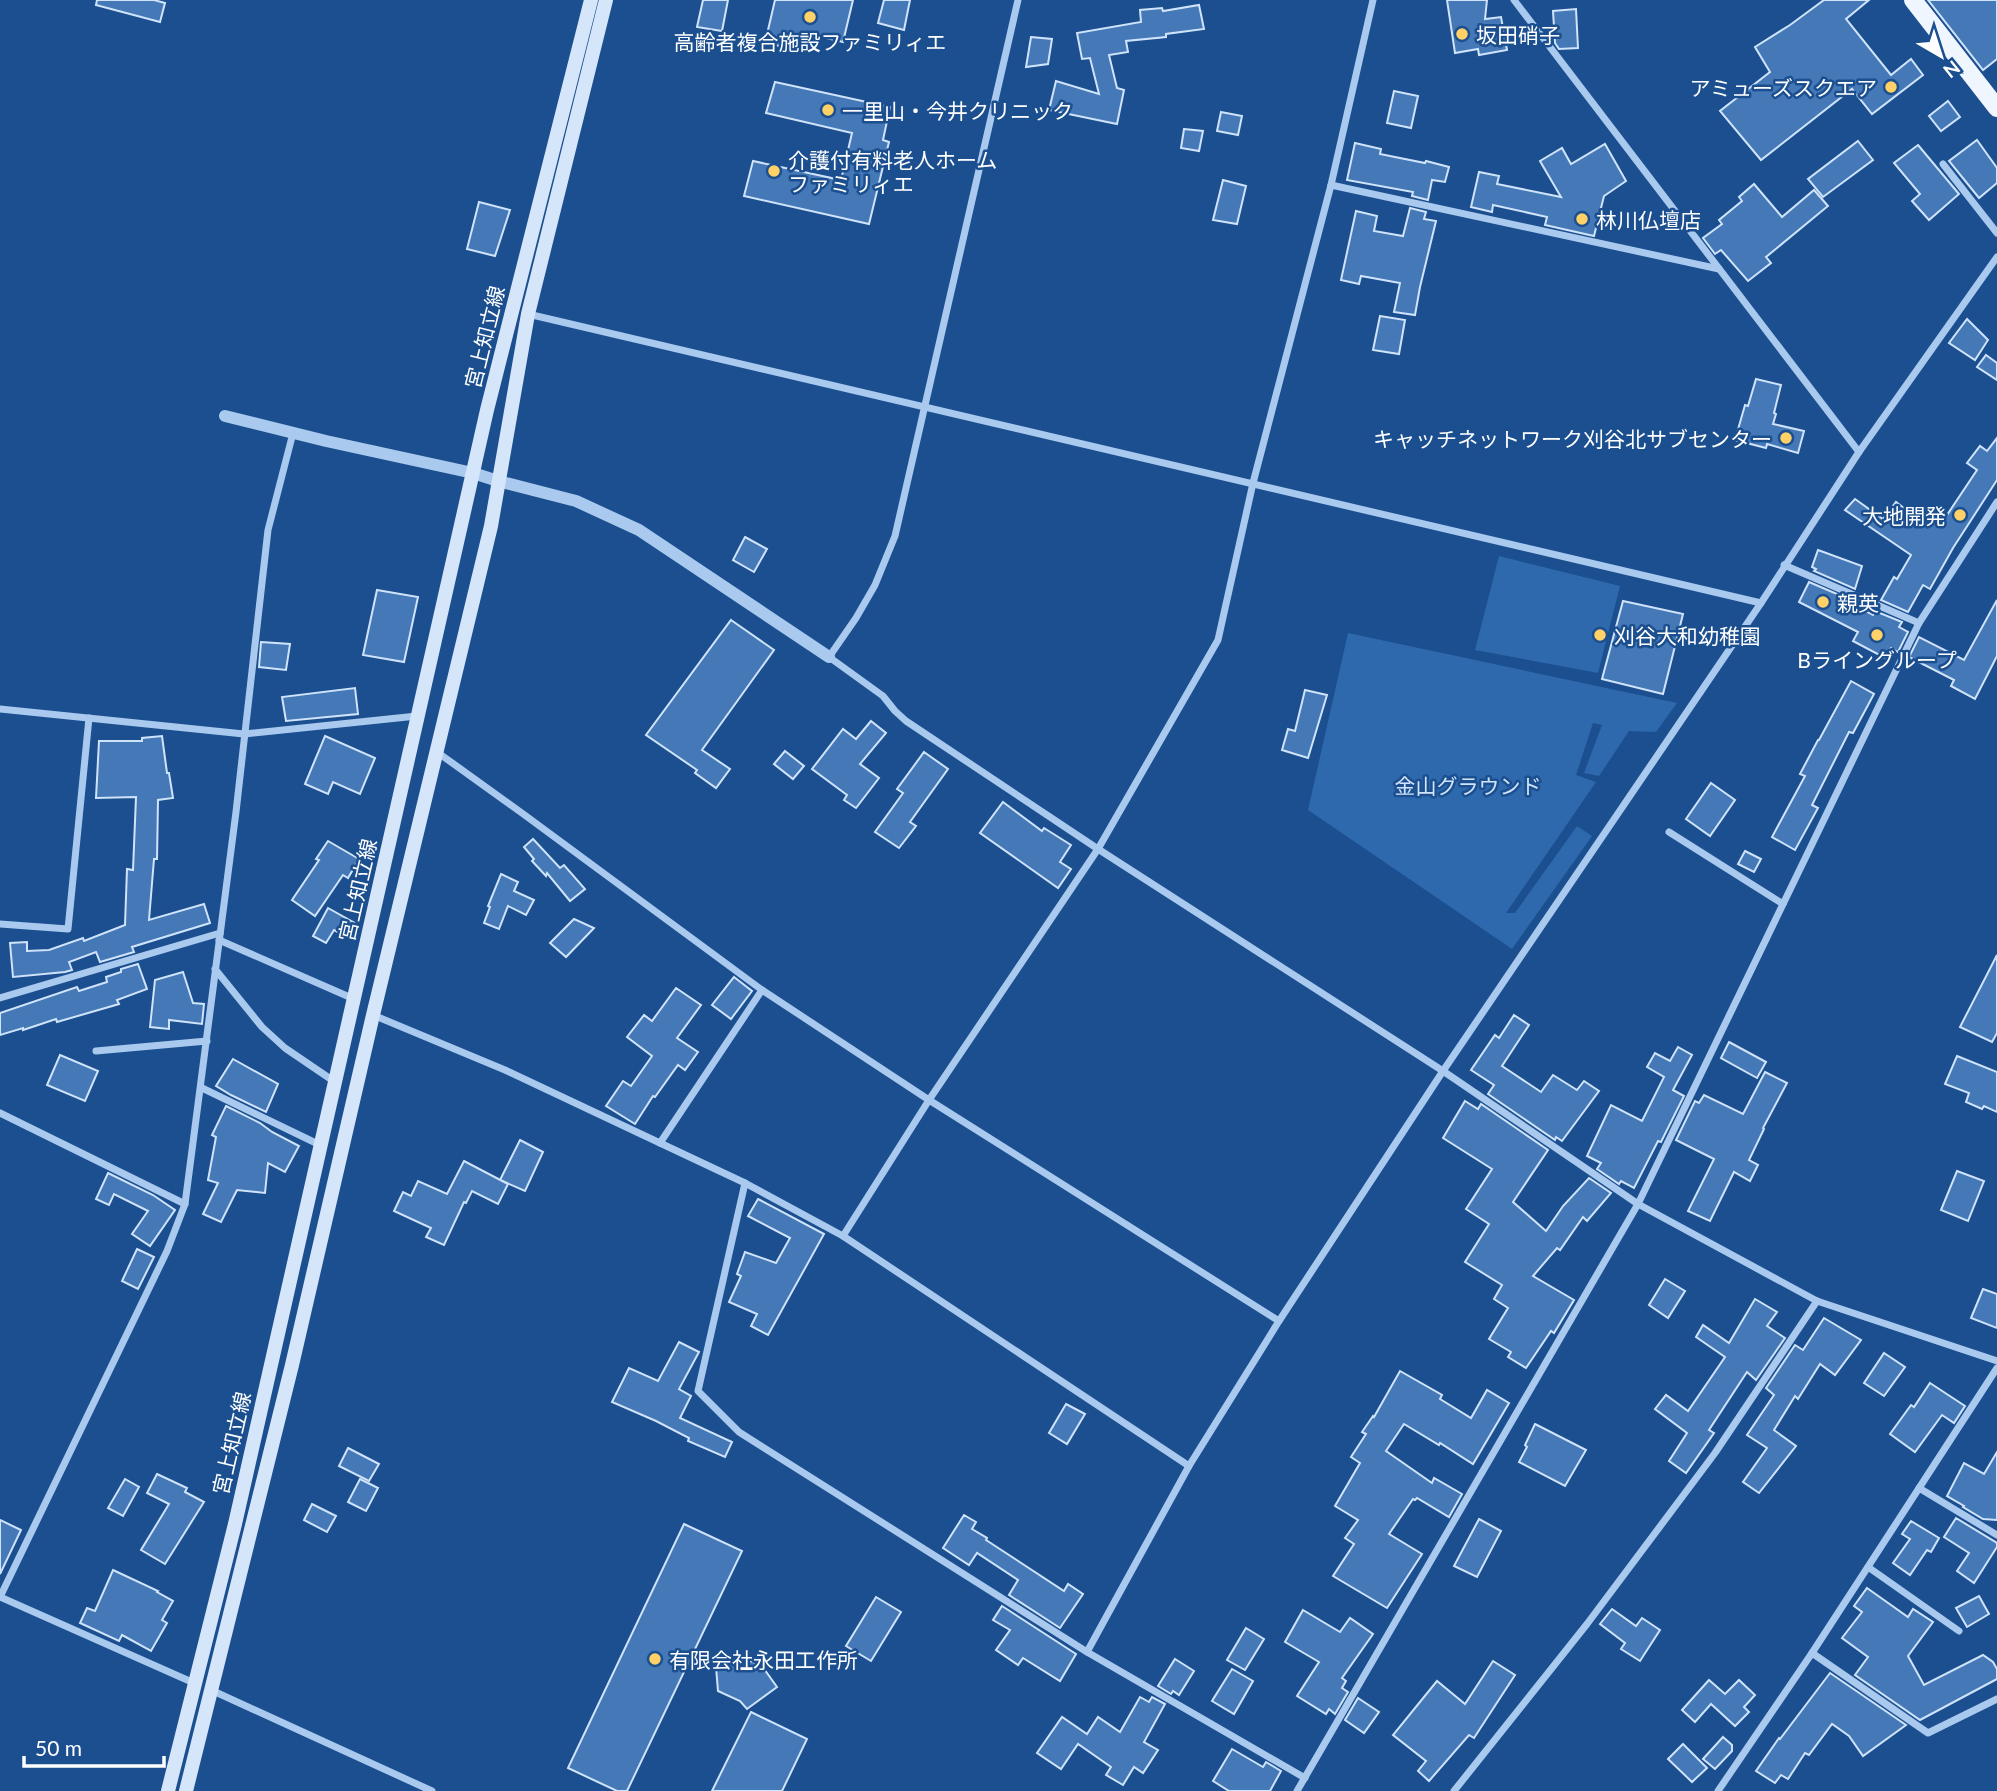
<svg xmlns="http://www.w3.org/2000/svg" width="1997" height="1791" viewBox="0 0 1997 1791" font-family="Lato,'Noto Sans JP',sans-serif">
  <style>
    .green { fill: #2e69ad }
    .building { fill: #4478b7; stroke: #cfe3fa; stroke-width: 2 }
    .lines { fill: none; stroke-linecap: round; stroke-linejoin: round }
    .minor { stroke: #a9c9ee; stroke-width: 7 }
    .tertiary { stroke: #a9c9ee; stroke-width: 12 }
    .secondary { stroke: #d6e6fa; stroke-width: 14 }
    .primary { stroke: #f0f6ff; stroke-width: 18 }
    .poi-dot { fill: #ffd166; stroke: #1b4f8f; stroke-width: 2.5 }
    .labels { text-anchor: middle; dominant-baseline: central; stroke-width: 5; stroke-linejoin: round; paint-order: stroke }
    .poi-label { font-size: 21px; fill: #fff; stroke: #1b4f8f; text-anchor: start }
    .street-label { font-size: 21px; fill: #fff; stroke: #1b4f8f }
    .park-label { font-size: 21px; fill: #cfe3fa; stroke: #1b4f8f }
  </style>
  <rect width="100%" height="100%" fill="#1b4f8f"/>
  <g class="green">
    <path d="M1499,556L1620,586L1598,673L1475,650Z"/>
    <path d="M1348,633L1677,703L1656,732L1629,731L1599,776L1584,773L1602,725L1593,723L1576,775L1596,782L1506,913H1515L1577,826L1592,836L1512,949L1308,810Z"/>
  </g>
  <g class="building">
    <path d="M97,0H154L165,3L160,22L96,5Z"/>
    <path d="M703,0H728L722,31L697,27Z"/>
    <path d="M775,0H853L843,42L814,35L809,52L765,43Z"/>
    <path d="M884,0H910L904,30L878,23Z"/>
    <path d="M1447,0H1487L1485,19L1501,17L1507,50L1479,55L1478,49L1455,53Z"/>
    <path d="M1824,0H1869L1846,19L1891,75L1911,59L1923,75L1872,114L1852,89L1761,160L1720,111L1770,72L1755,47L1790,25Z"/>
    <path d="M1928,0H1997V59L1983,70Z"/>
    <path d="M1199,5L1204,29L1166,34V37L1126,41L1128,52L1109,55L1117,88L1124,90L1117,124L1049,110L1056,81L1099,94L1090,58L1082,59L1077,33L1141,22L1140,10L1162,8L1163,11Z"/>
    <path d="M1576,9L1578,48L1559,49L1555,43L1553,11Z"/>
    <path d="M1031,37L1052,39L1048,64L1026,67Z"/>
    <path d="M775,82L890,107L883,140L889,142L869,224L744,196L753,161L841,180L852,133L766,113Z"/>
    <path d="M1394,91L1418,96L1411,128L1387,123Z"/>
    <path d="M1948,101L1960,117L1941,131L1929,116Z"/>
    <path d="M1221,112L1242,116L1238,135L1217,131Z"/>
    <path d="M1184,129L1203,131L1199,151L1181,148Z"/>
    <path d="M1977,140L1997,168V183L1979,198L1949,161Z"/>
    <path d="M1858,141L1873,160L1823,197L1808,179Z"/>
    <path d="M1355,143L1381,149L1380,154L1425,163L1426,161L1449,167L1445,182L1432,180L1428,200L1412,196L1413,192L1347,180Z"/>
    <path d="M1605,144L1626,181L1604,196L1594,236L1545,225L1547,217L1493,205L1492,212L1471,207L1479,172L1499,176L1497,184L1561,197L1540,161L1562,148L1571,164Z"/>
    <path d="M1918,145L1959,194L1929,220L1912,201L1920,194L1894,163Z"/>
    <path d="M1223,180L1246,186L1237,224L1213,220Z"/>
    <path d="M1754,184L1782,217L1814,190L1828,206L1766,257L1771,263L1748,281L1721,250L1715,254L1703,238L1722,224L1719,220L1742,201L1739,197Z"/>
    <path d="M479,202L510,210L495,256L467,249Z"/>
    <path d="M1410,208L1426,212L1424,219L1436,221L1420,287L1415,315L1394,312L1400,283L1361,276L1359,284L1341,280L1356,211L1377,216L1374,231L1403,236Z"/>
    <path d="M1380,316L1405,320L1399,354L1373,350Z"/>
    <path d="M1967,319L1988,340L1975,360L1949,343Z"/>
    <path d="M1986,355L1997,363V380L1977,367Z"/>
    <path d="M1756,379L1781,385L1774,413L1776,414L1773,424L1804,431L1798,453L1767,444L1766,448L1735,440L1745,405L1748,406Z"/>
    <path d="M1997,438V480L1953,548L1930,589L1923,585L1908,612L1881,600L1894,577L1897,579L1911,555L1845,510L1855,499L1883,519L1896,502L1923,523L1935,507L1947,515L1977,470L1967,463L1980,446L1987,451Z"/>
    <path d="M745,537L767,549L754,572L733,560Z"/>
    <path d="M1818,550L1862,566L1855,589L1814,571L1816,569L1812,567Z"/>
    <path d="M1809,582L1851,600L1850,603L1873,615L1875,611L1902,622L1899,627L1908,632L1898,652L1891,648L1885,658L1853,641L1858,632L1799,602Z"/>
    <path d="M377,590L418,597L404,662L363,655Z"/>
    <path d="M1997,600V656L1975,699L1951,686L1954,680L1909,657L1919,637L1964,660Z"/>
    <path d="M1623,601L1683,614L1663,694L1602,679Z"/>
    <path d="M731,620L774,650L702,750L730,769L716,788L695,773L697,770L646,735Z"/>
    <path d="M261,642L290,644L286,670L259,667Z"/>
    <path d="M1851,681L1874,694L1853,733L1849,732L1812,805L1818,808L1795,850L1772,837L1805,776L1800,774L1818,740H1819Z"/>
    <path d="M355,688L358,714L286,721L282,697Z"/>
    <path d="M1305,690L1327,695L1308,758L1282,750L1288,729L1295,731Z"/>
    <path d="M871,721L886,733L860,764L879,778L856,808L844,800L847,795L812,769L843,729L856,739Z"/>
    <path d="M162,736L167,773H169L173,798L158,800L157,859H154L149,920L204,904L210,923L132,947L134,952L100,962L96,952L69,962L72,970L65,972L13,977L10,943L27,942V951L49,950L83,938L84,941L125,925L127,869L133,870L136,797L96,798L99,741H142V738Z"/>
    <path d="M325,736L375,758L360,794L333,782L328,794L305,784Z"/>
    <path d="M785,751L804,766L793,779L774,764Z"/>
    <path d="M924,752L948,769L910,822L916,826L899,848L875,832L903,793L897,789Z"/>
    <path d="M1711,783L1735,800L1710,836L1686,819Z"/>
    <path d="M1003,802L1042,831L1044,828L1071,845L1060,862L1071,869L1058,888L980,833Z"/>
    <path d="M533,839L560,868L564,865L585,889L570,901L547,873L546,876L532,861L534,859L524,847Z"/>
    <path d="M328,841L359,859L348,878L343,875L315,916L292,900L319,860L316,859Z"/>
    <path d="M1745,851L1761,859L1754,872L1738,864Z"/>
    <path d="M501,874L518,882L514,891L534,900L526,915L508,906L499,929L484,923L490,907L488,906Z"/>
    <path d="M328,908L360,926L353,940L334,930L326,943L313,936Z"/>
    <path d="M574,919L594,928L566,957L550,943Z"/>
    <path d="M1997,955V1033L1992,1042L1960,1027Z"/>
    <path d="M138,964L147,989L117,1000L119,1004L57,1022L56,1019L23,1030V1028L0,1035V1013L77,987L79,991L107,982L106,977L121,972V969Z"/>
    <path d="M183,972L193,1003L204,1004L202,1024L169,1020V1029L150,1027L155,980Z"/>
    <path d="M734,977L752,991L731,1019L712,1005Z"/>
    <path d="M676,988L701,1005L677,1038L698,1052L685,1070L678,1065L655,1097L653,1096L635,1124L606,1106L623,1081L631,1086L652,1056L627,1037L644,1015L652,1021Z"/>
    <path d="M1514,1015L1529,1025L1502,1066L1541,1092L1553,1075L1577,1090L1584,1081L1599,1091L1562,1141L1556,1137L1555,1140L1488,1094L1494,1085L1471,1070L1495,1035L1499,1038Z"/>
    <path d="M1729,1042L1766,1062L1757,1078L1721,1058Z"/>
    <path d="M1678,1047L1692,1055L1673,1090L1684,1096L1661,1142L1658,1141L1634,1188L1621,1181L1619,1184L1597,1169L1601,1163L1587,1156L1611,1105L1642,1121L1664,1077L1647,1067L1655,1053L1670,1061Z"/>
    <path d="M60,1055L98,1071L85,1101L47,1085Z"/>
    <path d="M1957,1056L1997,1072V1112L1984,1106L1982,1109L1966,1102L1969,1093L1945,1084Z"/>
    <path d="M233,1059L278,1084L266,1112L231,1095L216,1086Z"/>
    <path d="M1765,1072L1787,1083L1763,1128L1764,1129L1749,1160L1758,1165L1750,1181L1734,1172L1710,1221L1688,1211L1714,1159L1676,1140L1695,1101L1699,1103L1704,1095L1743,1114Z"/>
    <path d="M1465,1101L1478,1109L1481,1104L1548,1150L1513,1202L1546,1231L1563,1206L1589,1178L1611,1193L1587,1221L1583,1217L1560,1250L1557,1248L1533,1276L1574,1300L1554,1333L1551,1331L1526,1368L1508,1357L1511,1352L1489,1339L1508,1308L1494,1299L1502,1285L1465,1262L1489,1224L1466,1209L1492,1169L1443,1138Z"/>
    <path d="M226,1106L260,1123L272,1132L299,1146L285,1172L268,1163L265,1193L237,1190L221,1222L203,1214L218,1183L208,1180L216,1137L212,1135Z"/>
    <path d="M520,1140L543,1152L525,1191L500,1180Z"/>
    <path d="M464,1161L508,1184L498,1204L472,1191L466,1203L464,1202L444,1245L426,1237L431,1228L394,1211L403,1192L411,1196L418,1181L447,1194Z"/>
    <path d="M1957,1171L1984,1181L1968,1221L1941,1210Z"/>
    <path d="M108,1173L153,1195L175,1210L150,1246L132,1234L148,1211L114,1194L109,1205L96,1199Z"/>
    <path d="M758,1199L824,1234L768,1335L751,1326L757,1314L729,1302L741,1276L737,1274L745,1252L776,1263L790,1238L748,1216Z"/>
    <path d="M137,1249L154,1257L138,1289L122,1281Z"/>
    <path d="M1665,1279L1685,1291L1668,1318L1649,1305Z"/>
    <path d="M1983,1289L1997,1294V1328L1971,1318Z"/>
    <path d="M1755,1299L1777,1312L1767,1326L1785,1338L1756,1380L1747,1372L1709,1430L1714,1433L1686,1473L1669,1461L1687,1433L1655,1409L1666,1395L1688,1411L1725,1357L1696,1337L1703,1325L1729,1343Z"/>
    <path d="M1824,1318L1861,1340L1835,1375L1820,1364L1798,1399L1795,1396L1774,1430L1796,1446L1759,1493L1743,1482L1767,1448L1747,1435L1774,1395L1766,1388L1795,1345L1803,1350Z"/>
    <path d="M679,1342L699,1352L679,1389L691,1396L680,1418L732,1442L725,1457L688,1441L689,1438L656,1421L612,1402L629,1368L658,1381Z"/>
    <path d="M1884,1353L1905,1367L1884,1396L1864,1383Z"/>
    <path d="M1400,1371L1442,1395L1440,1399L1471,1418L1487,1390L1509,1403L1473,1464L1440,1443L1439,1445L1404,1424L1386,1451L1432,1483L1434,1478L1462,1494L1449,1517L1417,1498L1415,1500L1413,1499L1389,1534L1422,1554L1387,1608L1333,1576L1354,1544L1345,1538L1358,1520L1335,1506L1360,1463L1351,1457L1366,1434L1362,1432L1373,1416L1374,1417Z"/>
    <path d="M1930,1383L1965,1406L1954,1423L1942,1415L1915,1452L1890,1434L1911,1405L1914,1407Z"/>
    <path d="M1066,1404L1085,1414L1067,1444L1049,1433Z"/>
    <path d="M1535,1424L1586,1450L1565,1486L1519,1462L1527,1447L1525,1445Z"/>
    <path d="M348,1448L379,1464L369,1481L339,1466Z"/>
    <path d="M1997,1452V1520L1983,1519L1963,1507L1964,1506L1947,1496L1964,1463L1984,1474Z"/>
    <path d="M157,1474L187,1488L185,1492L204,1502L165,1564L141,1550L169,1504L147,1493Z"/>
    <path d="M125,1479L139,1487L123,1516L108,1508Z"/>
    <path d="M360,1479L378,1488L366,1511L348,1502Z"/>
    <path d="M312,1504L336,1516L327,1532L304,1520Z"/>
    <path d="M964,1515L976,1522L972,1529L987,1538L986,1540L1064,1591L1068,1584L1083,1594L1060,1628L1009,1595L1018,1580L977,1553L969,1565L943,1548Z"/>
    <path d="M1956,1518L1997,1543V1547L1974,1583L1957,1571L1969,1553L1944,1537Z"/>
    <path d="M1479,1519L1501,1531L1477,1577L1454,1566Z"/>
    <path d="M0,1520L21,1530L0,1574Z"/>
    <path d="M1911,1521L1939,1538L1931,1552L1927,1550L1910,1575L1893,1563L1910,1539L1902,1534Z"/>
    <path d="M684,1524L742,1551L627,1791H617L568,1768Z"/>
    <path d="M113,1570L158,1591L157,1592L173,1601L162,1620L167,1623L151,1651L122,1635L119,1641L80,1623L87,1608L95,1611Z"/>
    <path d="M1867,1588L1908,1617L1913,1609L1933,1622L1908,1656L1924,1685L1983,1655L1993,1662L1997,1669V1679L1920,1720L1855,1675L1868,1657L1842,1638L1862,1612L1854,1606Z"/>
    <path d="M1979,1596L1989,1614L1967,1627L1956,1608Z"/>
    <path d="M876,1597L901,1612L871,1661L846,1646Z"/>
    <path d="M1002,1606L1076,1654L1060,1681L1023,1658L1018,1665L996,1650L1010,1630L993,1620Z"/>
    <path d="M1612,1609L1636,1626L1642,1618L1660,1630L1640,1661L1621,1649L1625,1643L1600,1624Z"/>
    <path d="M1303,1610L1340,1632L1350,1618L1373,1634L1342,1678L1346,1681L1342,1688L1348,1692L1335,1714L1329,1709L1326,1714L1297,1696L1319,1662L1285,1642Z"/>
    <path d="M1246,1628L1264,1639L1245,1670L1227,1660Z"/>
    <path d="M735,1654L762,1666L777,1687L747,1709L740,1701L718,1691L716,1667Z"/>
    <path d="M1175,1659L1194,1671L1179,1695L1173,1691L1171,1694L1158,1686Z"/>
    <path d="M1493,1661L1515,1675L1474,1738L1469,1735L1429,1781L1418,1771L1426,1761L1393,1735L1437,1681L1465,1704Z"/>
    <path d="M1232,1669L1253,1681L1234,1714L1212,1701Z"/>
    <path d="M1830,1673L1906,1725L1863,1756L1849,1736L1832,1724L1809,1755L1805,1753L1788,1779L1781,1775L1775,1783L1756,1771L1779,1738L1780,1739Z"/>
    <path d="M1709,1680L1725,1694L1739,1680L1755,1695L1744,1707L1749,1712L1735,1726L1711,1704L1695,1722L1682,1710Z"/>
    <path d="M1140,1697L1149,1702L1152,1697L1165,1704L1144,1742L1158,1750L1143,1773L1134,1767L1123,1785L1106,1775L1111,1767L1078,1744L1061,1769L1037,1753L1062,1717L1087,1734L1098,1717L1120,1732Z"/>
    <path d="M1358,1698L1379,1712L1364,1733L1345,1720Z"/>
    <path d="M751,1712L807,1739L782,1791H712Z"/>
    <path d="M1723,1737L1732,1745V1751L1715,1769L1703,1759Z"/>
    <path d="M1683,1744L1707,1768L1692,1782L1668,1759Z"/>
    <path d="M1232,1749L1263,1767L1266,1762L1281,1771L1270,1791H1229L1213,1781Z"/>
  </g>
  <g class="lines">
    <g class="minor">
      <path d="M1018,0L895,536L875,585L856,618L829,657L883,696L895,711L906,721L1098,849L1443,1071L1638,1204L1817,1301L1997,1361"/>
      <path d="M1514,0L1859,452"/>
      <path d="M1943,164L1997,233"/>
      <path d="M1331,185L1719,269"/>
      <path d="M528,314L1761,603"/>
      <path d="M1784,565L1919,623"/>
      <path d="M0,709L244,734L417,716"/>
      <path d="M437,752L526,816L762,990L929,1100L1279,1321"/>
      <path d="M1669,832L1783,904"/>
      <path d="M0,924L68,929L89,718"/>
      <path d="M219,940L354,999"/>
      <path d="M215,969L262,1027L285,1048L335,1082"/>
      <path d="M0,998L220,933"/>
      <path d="M373,1015L505,1070L660,1143L745,1183L843,1236L1189,1466"/>
      <path d="M96,1051L207,1041"/>
      <path d="M202,1088L320,1145"/>
      <path d="M0,1113L185,1204"/>
      <path d="M660,1143L762,990"/>
      <path d="M745,1183L698,1391L739,1432L1087,1652L1305,1778"/>
      <path d="M843,1236L929,1100L1098,849L1218,640L1253,483L1331,185L1373,0"/>
      <path d="M1919,1488L1997,1535"/>
      <path d="M1868,1567L1959,1631"/>
      <path d="M0,1597L167,1251L185,1204L236,812L268,530L293,433"/>
      <path d="M0,1597L194,1683"/>
      <path d="M1087,1652L1189,1466L1279,1321L1443,1071L1761,603L1859,452L1997,257"/>
      <path d="M1812,1653L1928,1733L1997,1699"/>
      <path d="M211,1690L432,1791"/>
      <path d="M1297,1791L1638,1204L1919,623L1997,502"/>
      <path d="M1454,1791L1587,1624L1715,1453L1817,1301"/>
      <path d="M1718,1791L1812,1653L1997,1368"/>
    </g>
    <path class="tertiary" d="M225,416L326,441L473,473L498,481L576,501L639,530L829,657"/>
    <g class="secondary">
      <path d="M168,1791L235,1524L487,410L591,0"/>
      <path d="M186,1791L292,1365L373,1015L491,526L528,314L606,0"/>
    </g>
    <path class="primary" d="M1913,0L1997,108"/>
  </g>
  <g class="poi-dot">
    <circle cx="810" cy="17" r="7"/>
    <circle cx="1462" cy="34" r="7"/>
    <circle cx="1891" cy="87" r="7"/>
    <circle cx="828" cy="110" r="7"/>
    <circle cx="774" cy="171" r="7"/>
    <circle cx="1582" cy="219" r="7"/>
    <circle cx="1786" cy="438" r="7"/>
    <circle cx="1960" cy="515" r="7"/>
    <circle cx="1823" cy="602" r="7"/>
    <circle cx="1600" cy="635" r="7"/>
    <circle cx="1877" cy="635" r="7"/>
    <circle cx="655" cy="1659" r="7"/>
  </g>
  <g class="labels">
    <g class="poi-label">
      <text x="1476" y="34">坂田硝子</text>
      <text x="810" y="41" text-anchor="middle">高齢者複合施設ファミリィエ</text>
      <text x="1877" y="87" text-anchor="end">アミューズスクエア</text>
      <text x="842" y="110">一里山・今井クリニック</text>
      <text x="788" y="159">介護付有料老人ホーム<tspan x="788" dy="24">ファミリィエ</tspan></text>
      <text x="1596" y="219">林川仏壇店</text>
      <text x="1772" y="438" text-anchor="end">キャッチネットワーク刈谷北サブセンター</text>
      <text x="1946" y="515" text-anchor="end">大地開発</text>
      <text x="1837" y="602">親英</text>
      <text x="1614" y="635">刈谷大和幼稚園</text>
      <text x="1877" y="659" text-anchor="middle">Bライングループ</text>
      <text x="669" y="1659">有限会社永田工作所</text>
    </g>
    <g class="street-label">
      <text transform="translate(484 337) rotate(-76)">宮上知立線</text>
      <text transform="translate(357 890) rotate(-77)">宮上知立線</text>
      <text transform="translate(231 1443) rotate(-77)">宮上知立線</text>
    </g>
    <g class="park-label">
      <text x="1468" y="785">金山グラウンド</text>
    </g>
  </g>
  <g transform="translate(1941 56) rotate(141)" stroke="#1b4f8f" stroke-width="5" paint-order="stroke">
  <path d="M0-5L12 26L0 18L-12 26Z" fill="#ffffff"/>
  <text y="-10" font-size="19" font-weight="bold" text-anchor="middle" fill="#ffffff">N</text>
  </g>
  <path d="M24 1756v10h140v-10" fill="none" stroke="#ffffff" stroke-width="3.5"/>
  <text x="35" y="1756" font-size="21" fill="#ffffff" stroke="#1b4f8f" stroke-width="5" paint-order="stroke">50 m</text>
</svg>
